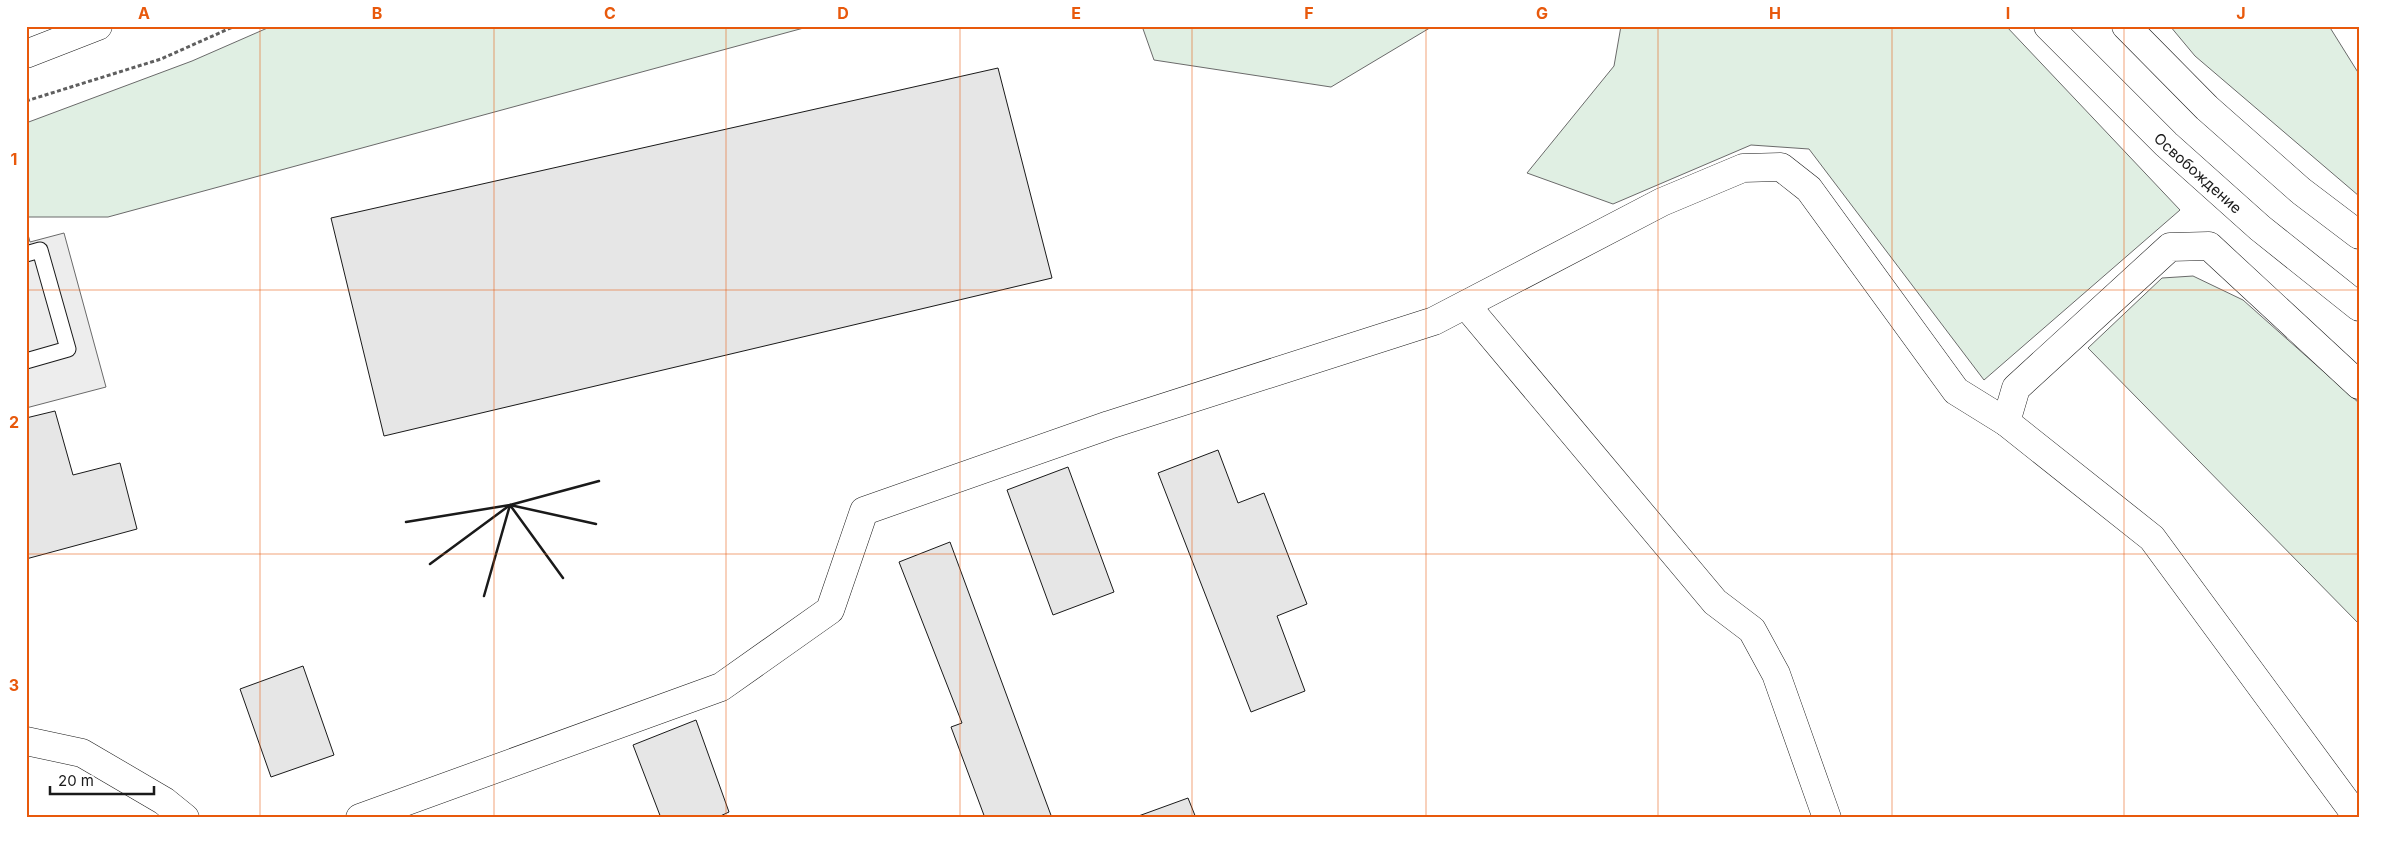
<svg xmlns="http://www.w3.org/2000/svg" width="2385" height="844" viewBox="0 0 2385 844" font-family="Inter,sans-serif">
  <style>
    .green { fill: #e0efe3; stroke: #6a6a6a }
    .parking { fill: #ededed; stroke: #6a6a6a }
    .building { fill: #e6e6e6; stroke: #1a1a1a }
    .lines { fill: none; stroke-linecap: round; stroke-linejoin: round }
    .service-casing { stroke: #1a1a1a; stroke-width: 17 }
    .minor-casing { stroke: #1a1a1a; stroke-width: 29 }
    .tertiary-casing { stroke: #1a1a1a; stroke-width: 29 }
    .path { stroke: #5f5f5f; stroke-width: 3; stroke-dasharray: 4 2.5; stroke-linecap: butt }
    .service { stroke: #fff; stroke-width: 15 }
    .minor { stroke: #fff; stroke-width: 28 }
    .tertiary { stroke: #fff; stroke-width: 28 }
    .wall { stroke: #1a1a1a; stroke-width: 2.5 }
    .grid { fill: none; stroke: #e8590c; stroke-width: 1; stroke-opacity: 0.55 }
    .labels { text-anchor: middle; dominant-baseline: central; stroke-width: 4; stroke-linejoin: round; paint-order: stroke }
    .street-label { font-size: 15px; fill: #1a1a1a; stroke: #fff }
    .neatline { fill: none; stroke: #e8590c; stroke-width: 2 }
    .grid-label { font-size: 16px; text-anchor: middle; font-weight: bold; fill: #e8590c }
  </style>
  <rect width="100%" height="100%" fill="#fff"/>
  <g class="green">
    <path d="M272,26H811L108,217H26V123L192,61Z"/>
    <path d="M1142,26H1433L1331,87L1154,60Z"/>
    <path d="M1621,26H2006L2180,210L1984,380L1809,149L1751,145L1613,204L1527,173L1614,66Z"/>
    <path d="M2170,26H2329L2359,74V196L2195,56Z"/>
    <path d="M2193,276L2243,300L2359,403V624L2088,348L2162,278Z"/>
  </g>
  <path class="parking" d="M26,227L30,242L64,233L106,387L26,408Z"/>
  <g class="building">
    <path d="M998,68L1052,278L384,436L331,218Z"/>
    <path d="M55,411L73,475L120,463L137,529L26,559V418Z"/>
    <path d="M1218,450L1238,503L1264,493L1307,604L1277,616L1305,691L1251,712L1158,473Z"/>
    <path d="M1068,467L1114,592L1053,615L1007,490Z"/>
    <path d="M950,542L1052,818H985L951,727L962,723L899,562Z"/>
    <path d="M303,666L334,755L271,777L240,689Z"/>
    <path d="M696,720L729,812L716,818H661L633,745Z"/>
    <path d="M1188,798L1196,818H1133Z"/>
  </g>
  <g class="lines">
    <g class="service-casing">
      <path id="service" d="M26,254L40,250L68,349L26,361"/>
    </g>
    <g class="minor-casing">
      <g id="minor">
        <path d="M1466,305L1715,602L1752,630L1776,674L1827,818"/>
        <path d="M26,741L82,753L164,801L185,818"/>
        <path d="M360,818L721,687L830,610L864,511L1109,425L1434,321L1662,202L1743,168L1781,167L1809,189L1956,391L2006,422"/>
        <path d="M2358,818L2152,538L2006,422L2016,388L2170,247L2209,246L2359,385"/>
      </g>
    </g>
    <g class="tertiary-casing">
      <g id="tertiary">
        <path id="s1" d="M2048,26L2166,144L2260,228L2359,307"/>
        <path d="M2126,26L2207,108L2301,191L2359,235"/>
        <path d="M26,54L98,26"/>
      </g>
    </g>
    <path class="path" d="M26,101L161,59L235,26"/>
    <use href="#service" class="service"/>
    <use href="#minor" class="minor"/>
    <use href="#tertiary" class="tertiary"/>
    <g class="wall">
      <path d="M406,522L510,505L599,481"/>
      <path d="M430,564L510,505L596,524"/>
      <path d="M484,596L510,505L563,578"/>
    </g>
  </g>
  <path class="grid" d="M260,26V818M494,26V818M726,26V818M960,26V818M1192,26V818M1426,26V818M1658,26V818M1892,26V818M2124,26V818M26,290H2359M26,554H2359"/>
  <g class="labels">
    <g class="street-label">
      <text stroke="none"><textPath href="#s1" startOffset="210">Освобождение</textPath></text>
    </g>
  </g>
  <rect width="2385" height="844" fill="none" stroke="#ffffff" stroke-width="55"/>
  <path d="M50 786v8h104v-8" fill="none" stroke="#1a1a1a" stroke-width="2.5"/>
  <text x="58" y="786" font-size="15" fill="#1a1a1a" stroke="#ffffff" stroke-width="4" paint-order="stroke">20 m</text>
  <rect x="28" y="28" width="2330" height="788" class="neatline"/>
  <g class="grid-label">
    <text x="144" y="19">A</text>
    <text x="377" y="19">B</text>
    <text x="610" y="19">C</text>
    <text x="843" y="19">D</text>
    <text x="1076" y="19">E</text>
    <text x="1309" y="19">F</text>
    <text x="1542" y="19">G</text>
    <text x="1775" y="19">H</text>
    <text x="2008" y="19">I</text>
    <text x="2241" y="19">J</text>
    <text x="14" y="165">1</text>
    <text x="14" y="428">2</text>
    <text x="14" y="691">3</text>
  </g>
</svg>
